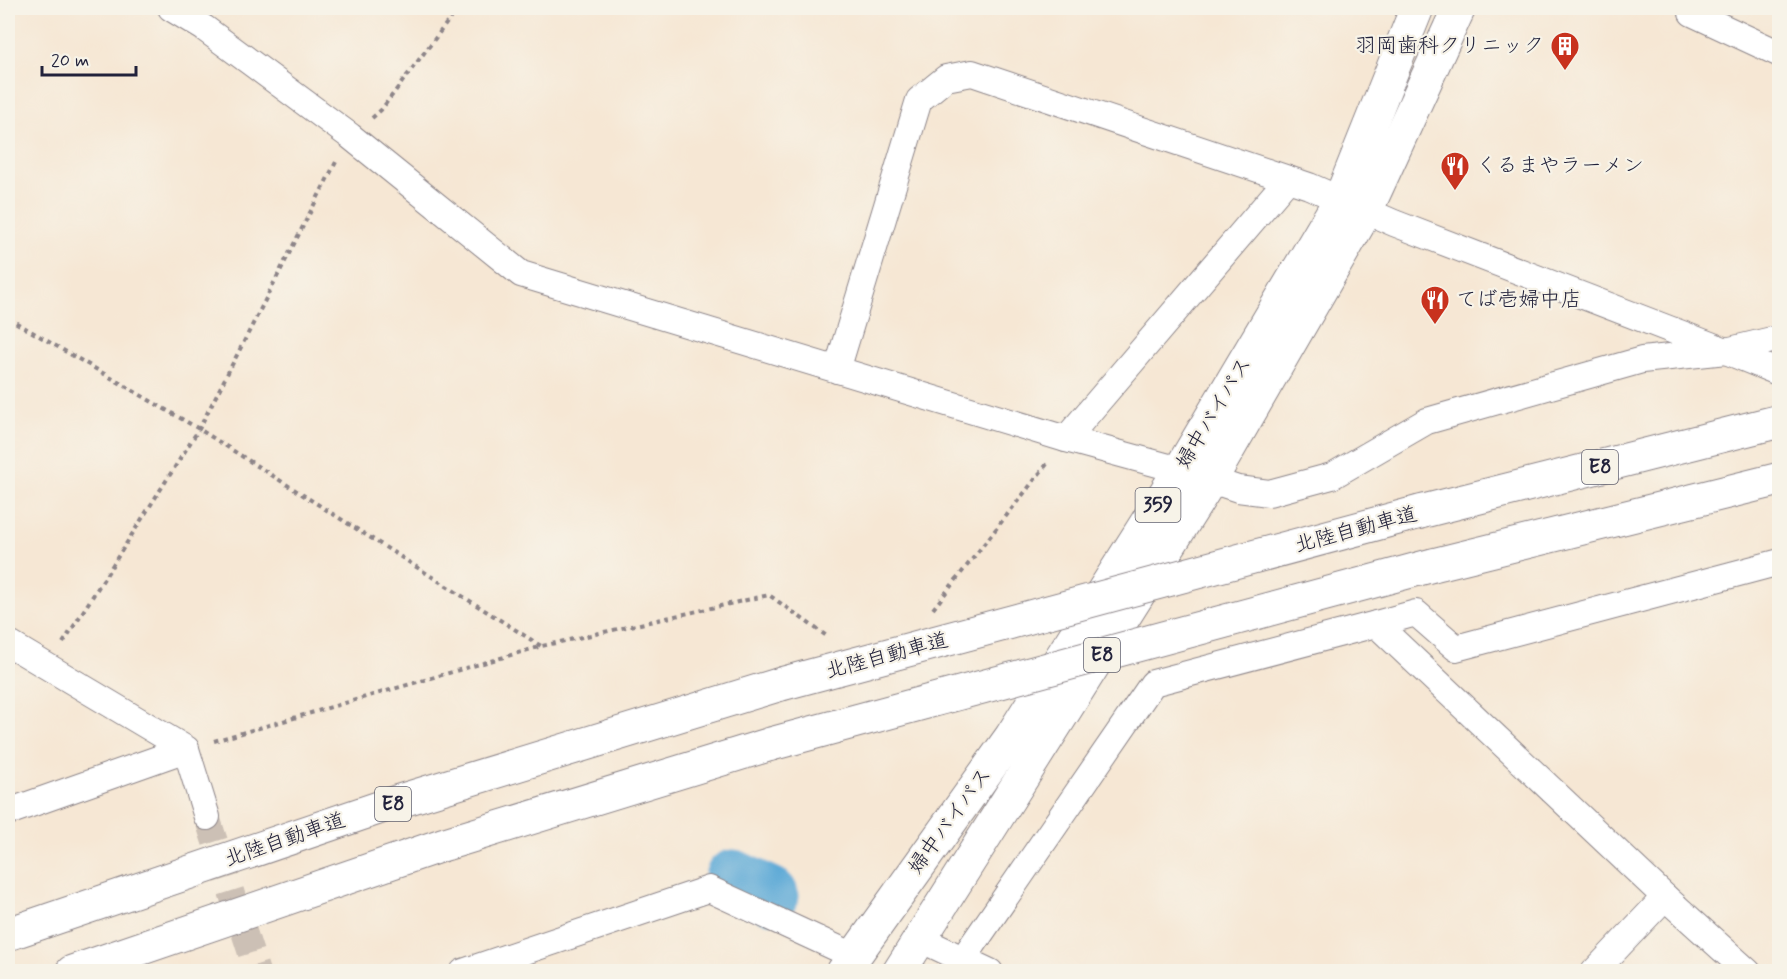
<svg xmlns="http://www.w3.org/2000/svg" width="1787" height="979" viewBox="0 0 1787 979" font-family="Mynerve,'Klee One',sans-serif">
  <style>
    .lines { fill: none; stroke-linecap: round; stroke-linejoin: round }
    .river { stroke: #5faad7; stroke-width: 57 }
    .street-tunnel { stroke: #ccc0b5; stroke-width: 26; stroke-dasharray: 26 13; stroke-linecap: butt }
    .street-casing { stroke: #8c8488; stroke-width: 28 }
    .highway-casing { stroke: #8c8488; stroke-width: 35 }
    .path { stroke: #8c8488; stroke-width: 4; stroke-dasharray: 4.5 4.5; stroke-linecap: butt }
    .street { stroke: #fff; stroke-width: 26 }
    .highway { stroke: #fff; stroke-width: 33 }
    .highway-bridge-casing { stroke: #8c8488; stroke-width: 35; stroke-linecap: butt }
    .highway-bridge { stroke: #fff; stroke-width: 33 }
    .labels { text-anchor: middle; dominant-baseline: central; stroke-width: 4.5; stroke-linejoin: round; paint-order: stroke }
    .shield { fill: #f7f3e8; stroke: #62616f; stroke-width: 1.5 }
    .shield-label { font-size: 20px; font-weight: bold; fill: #22223b }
    .poi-label { font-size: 21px; fill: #22223b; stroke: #f7f3e8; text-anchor: start }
    .street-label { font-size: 21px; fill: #22223b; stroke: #f7f3e8 }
  </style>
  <rect width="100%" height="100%" fill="#f7f3e8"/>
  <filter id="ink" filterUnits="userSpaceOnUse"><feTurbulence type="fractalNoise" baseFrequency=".0167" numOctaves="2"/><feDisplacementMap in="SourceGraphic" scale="12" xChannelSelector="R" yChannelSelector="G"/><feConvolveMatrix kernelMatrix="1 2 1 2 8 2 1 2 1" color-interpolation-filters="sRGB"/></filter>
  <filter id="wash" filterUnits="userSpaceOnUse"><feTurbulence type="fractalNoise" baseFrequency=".008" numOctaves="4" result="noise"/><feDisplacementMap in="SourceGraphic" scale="24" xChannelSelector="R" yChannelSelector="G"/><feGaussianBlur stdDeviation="1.35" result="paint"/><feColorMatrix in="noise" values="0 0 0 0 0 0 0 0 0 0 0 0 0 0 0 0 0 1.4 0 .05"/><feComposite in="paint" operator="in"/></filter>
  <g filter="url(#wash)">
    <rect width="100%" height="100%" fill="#f6e7d4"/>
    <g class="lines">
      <path class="river" d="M733,878L770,895"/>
    </g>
  </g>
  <g filter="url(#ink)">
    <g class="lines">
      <path class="street-tunnel" d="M207,817L257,972"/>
      <g class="street-casing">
        <g id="street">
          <path d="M171,8L204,28L350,136L521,274L1066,439L1180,470L1238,489L1269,493L1332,476L1427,421L1642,360L1726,351L1780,338"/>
          <path d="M1698,8L1692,13L1780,54"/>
          <path d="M837,370L919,100L946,78L972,73L1309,186L1394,223L1726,351L1780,373"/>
          <path d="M1066,439L1288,179"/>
          <path d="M1376,624L1416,613L1456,648L1780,562"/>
          <path d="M8,643L186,749L207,817"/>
          <path d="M8,812L186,749"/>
          <path d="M920,939L990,972"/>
          <path d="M963,959L1153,683L1376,624L1665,897L1748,972"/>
          <path d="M463,972L709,889L854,956"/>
          <path d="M1594,972L1665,897"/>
        </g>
      </g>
      <g class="highway-casing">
        <g id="highway">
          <path d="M1420,512L1780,421"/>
          <path d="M1433,565L1780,479"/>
          <path d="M8,934L396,802L781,684"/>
          <path d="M72,972L442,845L771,744"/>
          <path d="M843,972L1011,737L1180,470L1340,200L1417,8"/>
          <path d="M899,972L1210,481L1366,211L1459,8"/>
        </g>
      </g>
      <g class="path">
        <path d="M1654,8L1665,9"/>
        <path d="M372,118L381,110L458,8"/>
        <path d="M8,318L199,429L541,646"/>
        <path d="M933,609L1047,464"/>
        <path d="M63,643L199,429L336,162"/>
        <path d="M214,741L542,646L769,595L828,637"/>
      </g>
      <use href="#street" class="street"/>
      <use href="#highway" class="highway"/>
      <g class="highway-bridge-casing">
        <g id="highway-bridge">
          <path d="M781,684L1420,512"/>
          <path d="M771,744L1433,565"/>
        </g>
      </g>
      <use href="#highway-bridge" class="highway-bridge"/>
    </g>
  </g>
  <defs>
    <g id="building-pin" transform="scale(1.5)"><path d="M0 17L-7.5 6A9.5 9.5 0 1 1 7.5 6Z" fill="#c8321e" stroke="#f7f3e8"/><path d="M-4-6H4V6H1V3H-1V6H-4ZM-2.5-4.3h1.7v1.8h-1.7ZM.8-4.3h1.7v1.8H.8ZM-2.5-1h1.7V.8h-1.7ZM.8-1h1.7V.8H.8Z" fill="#fff"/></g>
    <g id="restaurant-pin" transform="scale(1.5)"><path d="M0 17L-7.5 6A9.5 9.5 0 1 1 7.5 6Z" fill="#c8321e" stroke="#f7f3e8"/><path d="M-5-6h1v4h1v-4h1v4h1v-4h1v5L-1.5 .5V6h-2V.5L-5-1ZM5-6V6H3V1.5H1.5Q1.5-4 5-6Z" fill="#fff"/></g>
  </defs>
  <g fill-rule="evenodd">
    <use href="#building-pin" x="1565" y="46"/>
    <use href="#restaurant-pin" x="1455" y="166"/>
    <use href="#restaurant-pin" x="1435" y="300"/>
  </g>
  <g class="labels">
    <g class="shield">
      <rect x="1582" y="450" width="36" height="34" rx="4.5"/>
      <rect x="1135.5" y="488" width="45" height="34" rx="4.5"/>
      <rect x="1084" y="638" width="36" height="34" rx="4.5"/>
      <rect x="375" y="787" width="36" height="34" rx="4.5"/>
    </g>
    <g class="shield-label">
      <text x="1600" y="467">E8</text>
      <text x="1158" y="505">359</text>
      <text x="1102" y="655">E8</text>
      <text x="393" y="804">E8</text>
    </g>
    <g class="poi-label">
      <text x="1544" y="46" text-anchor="end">羽岡歯科クリニック</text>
      <text x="1476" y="166">くるまやラーメン</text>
      <text x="1456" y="300">てば壱婦中店</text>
    </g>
    <g class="street-label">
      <text transform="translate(1214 413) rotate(-59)">婦中バイパス</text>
      <text transform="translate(1356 530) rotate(-15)">北陸自動車道</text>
      <text transform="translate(887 656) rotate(-15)">北陸自動車道</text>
      <text transform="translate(950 821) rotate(-54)">婦中バイパス</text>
      <text transform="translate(285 840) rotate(-19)">北陸自動車道</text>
    </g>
  </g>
  <rect width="1787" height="979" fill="none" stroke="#f7f3e8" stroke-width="30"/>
  <path d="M42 66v9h94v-9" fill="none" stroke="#22223b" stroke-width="3"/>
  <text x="51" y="66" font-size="18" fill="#22223b" stroke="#f7f3e8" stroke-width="4.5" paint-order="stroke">20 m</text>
</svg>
